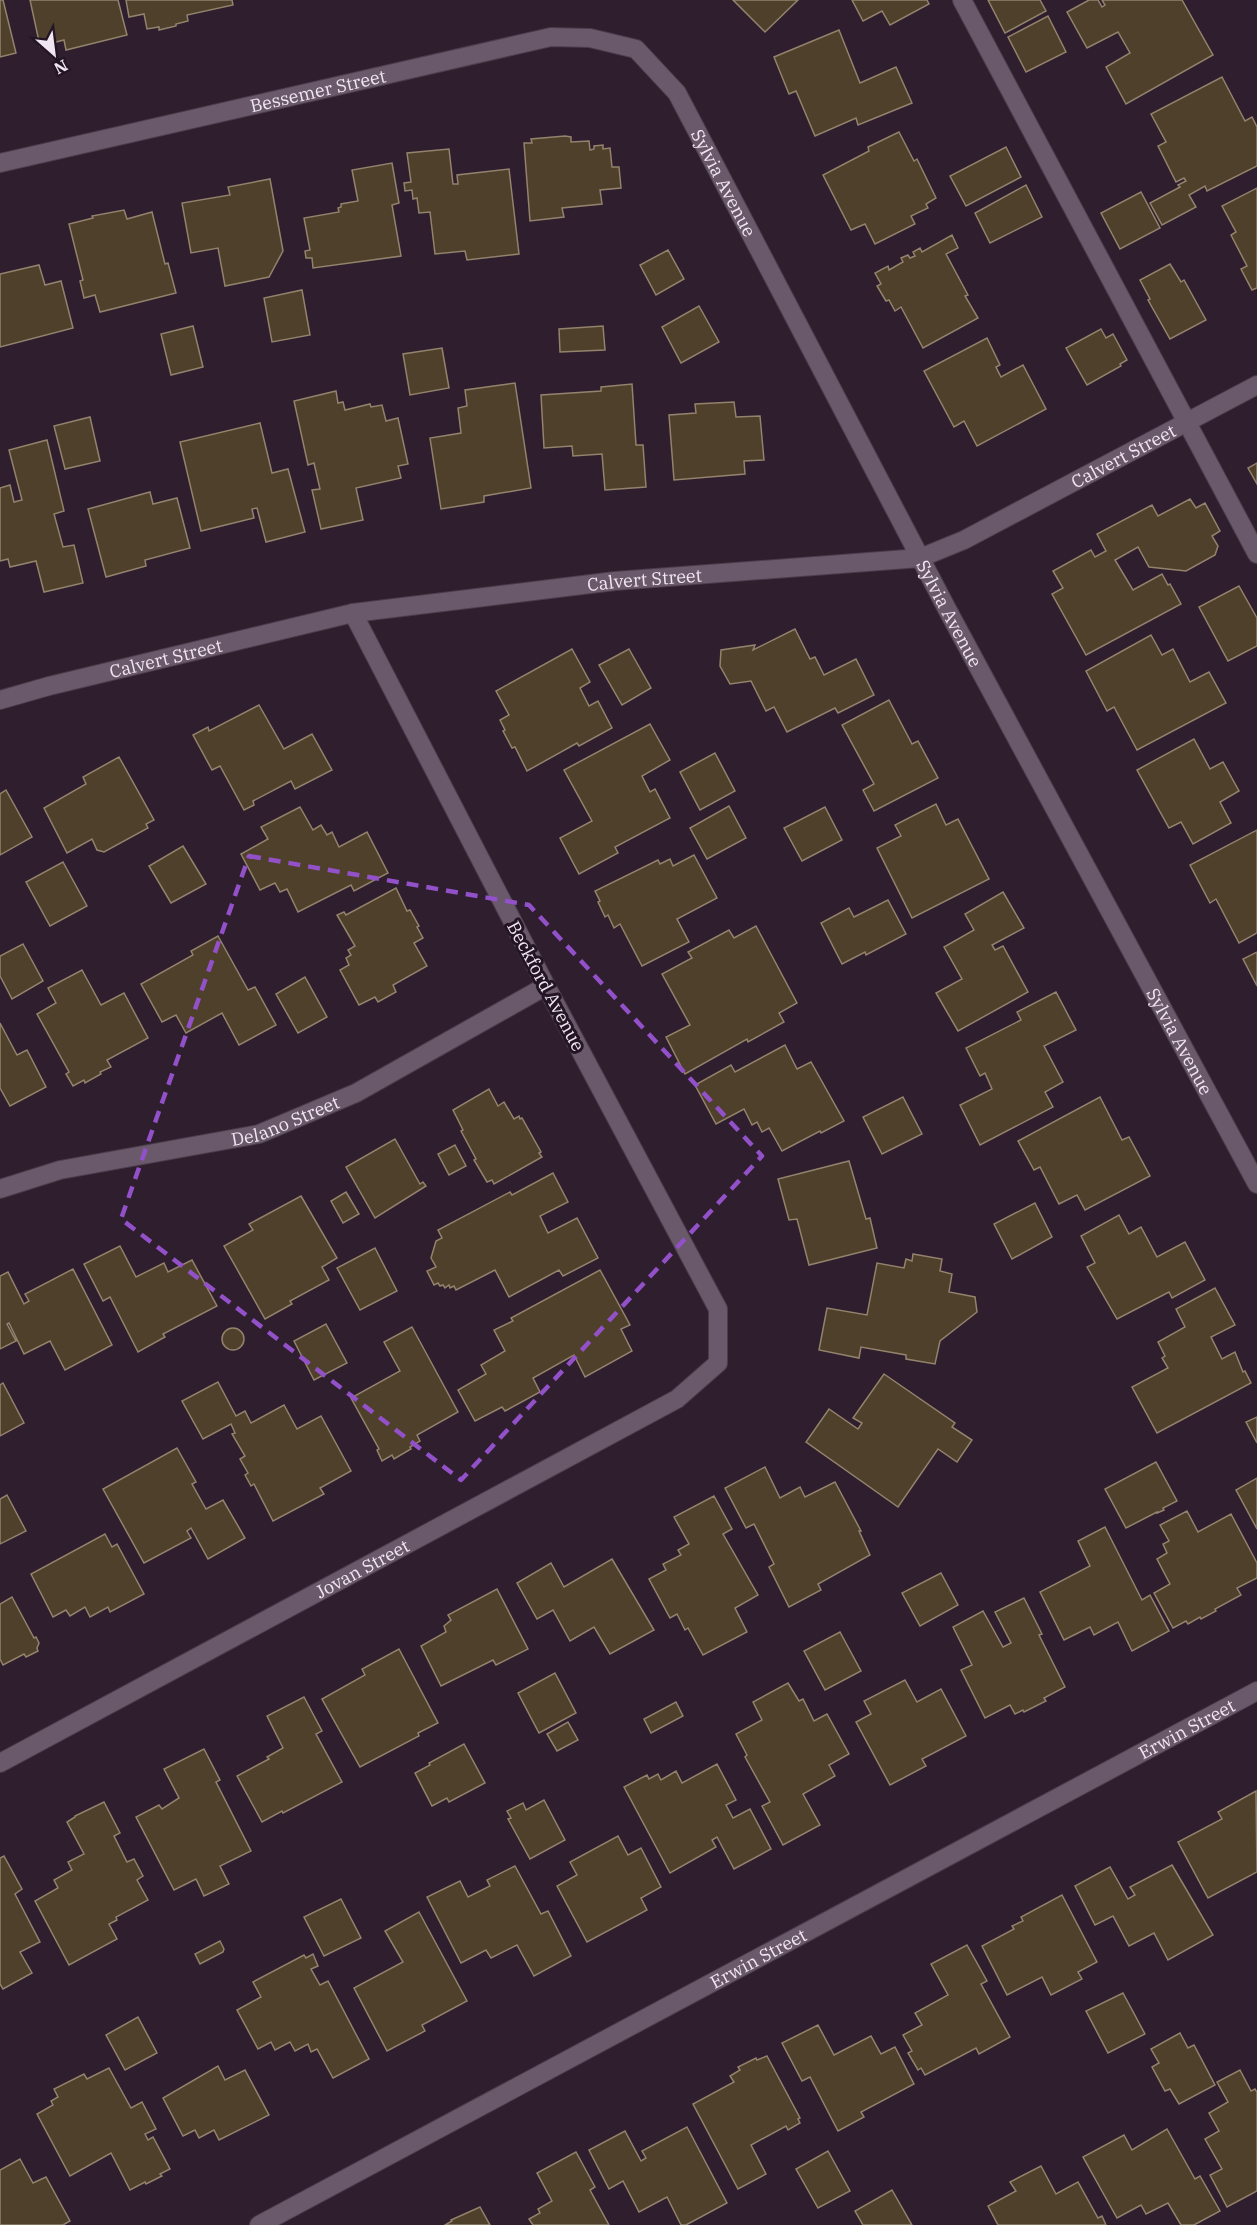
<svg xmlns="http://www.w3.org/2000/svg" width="1257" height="2225" viewBox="0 0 1257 2225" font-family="'IBM Plex Serif',serif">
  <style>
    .building { fill: #4f402c; stroke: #93826c; stroke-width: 1.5 }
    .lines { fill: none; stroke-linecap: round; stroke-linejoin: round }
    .minor-casing { stroke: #4a3d4b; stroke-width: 20 }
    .minor { stroke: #6a586b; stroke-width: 18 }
    .marked { fill: none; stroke: #9251c9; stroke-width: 4.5; stroke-dasharray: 12 8; stroke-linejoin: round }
    .labels { text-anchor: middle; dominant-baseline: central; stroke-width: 6; stroke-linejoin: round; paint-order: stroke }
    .street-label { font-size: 18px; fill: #f0e6f1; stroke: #241525 }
  </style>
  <rect width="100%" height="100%" fill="#2e1e2e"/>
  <g class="building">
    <path d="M0,0H3L16,53L0,57Z"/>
    <path d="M30,0H118L127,35L66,50L64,40L40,46Z"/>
    <path d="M126,0H232L233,5L187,15L188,21L176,24V26L159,30V27L147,29L144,14L129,17Z"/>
    <path d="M733,0H798L765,32Z"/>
    <path d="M852,0H927L929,4L890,25L882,11L863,21Z"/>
    <path d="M988,0H1040L1046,11L1005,33Z"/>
    <path d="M1089,0H1098L1102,7L1105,5L1102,0H1182L1213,55L1126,104L1106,67L1130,53L1118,32L1087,48L1067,12Z"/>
    <path d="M1048,16L1066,52L1026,72L1008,37Z"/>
    <path d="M839,30L860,83L896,67L912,103L858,125L856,118L815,136L796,91L789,94L774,57Z"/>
    <path d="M1222,77L1245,121L1252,117L1257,127V166L1207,191L1205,186L1189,195L1196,207L1162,225L1150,203L1180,187L1178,185L1186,181L1184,178L1176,182L1158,146L1166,142L1151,114Z"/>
    <path d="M899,132L914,161L917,159L936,198L926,204L928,208L911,216L915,224L875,244L865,224L851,230L823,175L869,151L868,147Z"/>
    <path d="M565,136L571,137V142L589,141L590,150L594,149V146L603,145V149L610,148L612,167H619L621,188L600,190L602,204L562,208L564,217L530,221L524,143H532L531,139Z"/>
    <path d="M1006,147L1021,177L966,206L950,176Z"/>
    <path d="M449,149L453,184H458L457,175L509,169L519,254L467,260L465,251L435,254L430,212L419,213L417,198L413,199L412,190L405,191L404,183L411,182L407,153Z"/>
    <path d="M392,163L399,203L392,205L401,256L313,268L312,258H306L305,251L310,250L304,218L339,212L338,208L341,207V204L358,201L352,170Z"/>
    <path d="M270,179L283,251L269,277L225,286L218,248L191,253L182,203L230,195L228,187Z"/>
    <path d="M1026,185L1042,217L990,243L975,213Z"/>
    <path d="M1257,188V288L1252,290L1241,269L1247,266L1231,235L1236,232L1222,206Z"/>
    <path d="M1141,192L1160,228L1120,249L1101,213Z"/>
    <path d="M124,210L127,219L152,212L165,264L168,263L176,293L100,312L95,295L84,298L80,281L83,280L69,224L93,218L92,216Z"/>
    <path d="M952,235L958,248L946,254L968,295L965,296L978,318L923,348L901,307L895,311L889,300L886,301L877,286L881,284L875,273L888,266L889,270L903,262L901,258L908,255L910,258L915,256L913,252L920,248L922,252Z"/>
    <path d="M668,250L684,279L656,295L640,265Z"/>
    <path d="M1170,264L1181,282L1184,280L1206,320L1170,339L1148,300L1150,299L1140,280Z"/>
    <path d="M39,265L45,285L61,281L73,328L0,347V274Z"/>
    <path d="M302,290L310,335L272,342L264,298Z"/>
    <path d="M699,306L719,342L681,363L662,327Z"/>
    <path d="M193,326L203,367L171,375L161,334Z"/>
    <path d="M603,326L605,350L560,352L559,329Z"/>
    <path d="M1101,329L1106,338L1113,334L1127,360L1120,364L1121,366L1087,385L1066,348Z"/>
    <path d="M987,338L1000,365L996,367L1001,377L1023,365L1046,409L977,446L964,421L954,427L924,371Z"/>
    <path d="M442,348L449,388L410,395L403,354Z"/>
    <path d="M515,383L531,488L484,496V502L441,509L430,438L461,433L458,408L467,406L465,390Z"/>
    <path d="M632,384L636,445H643L646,487L605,490L602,454L573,456L572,446L544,448L541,395L601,391V387Z"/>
    <path d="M336,391L338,403L343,402L345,410L370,404L371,407L382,405L386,421L398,418L408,464L398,466L401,478L356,488L363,520L321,529L312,490L320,489L314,463L308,465L294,401Z"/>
    <path d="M734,402L736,417L760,416L764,460L744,461L745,474L674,480L669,415L696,413L695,404Z"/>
    <path d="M90,417L100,461L65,469L54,426Z"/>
    <path d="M260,423L272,473L288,469L305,532L266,542L257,508L252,509L254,518L201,531L180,442Z"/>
    <path d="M47,440L64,511L54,514L63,547L74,545L83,583L44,592L36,561L10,567L8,559L0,561V488L10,485L14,502L22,500L9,450Z"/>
    <path d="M1257,463V484L1248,468Z"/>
    <path d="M150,492L153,504L177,498L190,548L145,560L146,566L106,577L88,509Z"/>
    <path d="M1190,499L1196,508L1205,503L1220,531L1212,536L1218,546L1215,555L1186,571L1149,567L1138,547L1115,560L1133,590L1162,574L1168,585L1170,584L1181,604L1086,655L1052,594L1063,588L1053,571L1091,550L1095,557L1106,551L1097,534L1152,505L1158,516Z"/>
    <path d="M1239,586L1257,618V646L1228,661L1199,607Z"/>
    <path d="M795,629L810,659L815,657L824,675L856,659L874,695L838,713L835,708L787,732L774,707L766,711L751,681L730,684L720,666L721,650L755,645L753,650Z"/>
    <path d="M1151,635L1162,655L1173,649L1190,682L1209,672L1226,703L1137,750L1114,707L1107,711L1086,671Z"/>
    <path d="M572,649L590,682L580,688L589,706L598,701L612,728L579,746L577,743L527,771L515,747L512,748L503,731L505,730L500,720L509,715L496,691Z"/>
    <path d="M629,649L651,688L622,705L599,665Z"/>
    <path d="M889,700L912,744L918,741L938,778L874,811L863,790L874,784L842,725Z"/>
    <path d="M259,705L284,749L312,734L332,770L295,789L291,781L253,801L254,805L244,810L220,766L212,770L193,735L208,727L209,731Z"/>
    <path d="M650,724L670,760L642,776L650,792L655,789L670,818L615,847L618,853L579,874L560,838L592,821L564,770Z"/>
    <path d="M1194,739L1210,769L1223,762L1239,791L1220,802L1231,823L1193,844L1181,822L1169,828L1137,770Z"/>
    <path d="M715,753L735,791L700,810L680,772Z"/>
    <path d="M119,757L154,820L146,824L148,828L104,852L97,850L92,839L67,853L44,808L86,784L83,777Z"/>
    <path d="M6,790L32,837L0,855V794Z"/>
    <path d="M936,804L946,825L958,819L989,879L912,918L877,848L901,836L895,825Z"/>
    <path d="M729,806L746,838L707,859L690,828Z"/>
    <path d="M300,807L313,830L321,825L327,835L332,832L339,847L367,832L388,873L354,891L351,885L298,912L287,889L280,892L275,883L260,890L241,854L268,839L261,827Z"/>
    <path d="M825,807L842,840L802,861L784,828Z"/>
    <path d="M1257,830V933L1239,943L1216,899L1210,903L1190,865Z"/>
    <path d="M183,846L206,884L171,903L149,866Z"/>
    <path d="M694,855L717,898L677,919L689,942L642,966L620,924L614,928L608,915L605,917L598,902L600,901L595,891L658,860L660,864L670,859L673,866Z"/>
    <path d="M63,862L87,906L50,926L26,882Z"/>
    <path d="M396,888L407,911L410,910L419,926L417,927L423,938L414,943L427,966L393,985L396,992L378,1002L375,997L359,1005L340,970L349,965L346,958L351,955L348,950L355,946L337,915L344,912L346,915Z"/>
    <path d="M1003,892L1024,928L992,945L995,950L1003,946L1028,992L958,1031L936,993L962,979L944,947L974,930L965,914Z"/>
    <path d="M888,900L906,934L866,955L865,952L842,964L821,923L849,908L854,917Z"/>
    <path d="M756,926L797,1003L779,1013L784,1022L748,1042L747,1039L685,1074L666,1037L690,1025L662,974L692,958L688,952L729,930L734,938Z"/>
    <path d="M218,936L248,990L255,987L276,1025L239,1045L222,1013L186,1033L176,1015L162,1022L141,984L193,955L191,951Z"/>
    <path d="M23,944L43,981L12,999L0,976V956Z"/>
    <path d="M1257,952V986L1243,959Z"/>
    <path d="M82,970L101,1005L124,993L148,1038L107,1060L111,1067L100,1072L101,1074L85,1083L84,1080L73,1086L66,1074L69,1072L37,1014L56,1003L48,988Z"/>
    <path d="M305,977L327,1017L298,1033L276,994Z"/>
    <path d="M1056,992L1076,1030L1044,1046L1063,1082L1045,1092L1053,1107L980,1145L960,1105L992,1089L985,1073L980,1076L966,1048L1021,1020L1017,1012Z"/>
    <path d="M0,1023L17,1055L27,1050L46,1087L10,1106L0,1088Z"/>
    <path d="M785,1045L797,1069L811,1062L844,1121L821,1133L820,1131L782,1151L769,1128L762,1132L757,1122L752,1125L744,1109L716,1124L695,1085L731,1065L735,1072Z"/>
    <path d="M489,1089L498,1106L504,1102L514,1119L519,1116L520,1119L522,1118L541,1152L539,1153L542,1157L494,1184L492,1180L487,1182L474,1160L476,1159L461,1131L463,1130L453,1110Z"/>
    <path d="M903,1097L922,1134L882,1154L863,1117Z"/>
    <path d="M1100,1097L1122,1140L1129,1137L1150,1176L1085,1210L1077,1195L1059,1204L1040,1167L1034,1170L1018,1141Z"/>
    <path d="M395,1139L420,1184L423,1182L426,1186L375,1218L346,1167Z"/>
    <path d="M455,1145L466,1166L449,1175L438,1154Z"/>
    <path d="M849,1161L866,1219L870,1218L877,1248L809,1265L797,1219L789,1220L778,1179Z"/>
    <path d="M553,1173L568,1202L540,1216L548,1233L577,1218L598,1258L563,1276L559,1270L509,1297L495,1270L456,1290L454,1286L450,1288L449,1285L445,1288L443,1285L440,1286L438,1283L434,1285L427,1271L436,1267L431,1258L436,1241L442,1238L438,1230L510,1192L512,1195Z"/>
    <path d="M346,1192L359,1214L343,1223L331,1201Z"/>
    <path d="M301,1196L337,1258L322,1267L329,1280L290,1301L292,1304L265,1319L224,1246L253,1230L249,1224Z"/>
    <path d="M1035,1203L1052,1237L1012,1259L994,1224Z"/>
    <path d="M1119,1215L1129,1234L1141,1227L1157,1257L1185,1242L1205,1280L1172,1298L1169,1292L1117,1319L1087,1267L1095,1263L1081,1236Z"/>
    <path d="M120,1246L136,1277L164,1263L168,1272L192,1260L217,1306L163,1334L165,1337L138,1352L110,1297L103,1301L84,1264Z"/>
    <path d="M375,1248L397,1291L360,1310L337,1268Z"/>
    <path d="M913,1254L942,1259L940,1271L952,1274L949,1292L975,1297L977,1312L940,1341L935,1364L906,1359V1355L861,1347L859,1358L819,1350L827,1308L867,1315L877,1263L904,1268L906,1259L912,1261Z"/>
    <path d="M73,1269L112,1345L65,1370L50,1341L24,1354L9,1323L7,1324L16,1341L0,1349V1276L8,1272L24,1304L29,1301L25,1294Z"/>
    <path d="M600,1270L630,1325L621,1329L632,1351L585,1377L574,1355L533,1378L540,1392L505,1411L502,1407L475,1421L458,1390L486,1374L481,1365L505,1351L494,1330L513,1321L511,1318Z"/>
    <path d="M1215,1288L1235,1325L1211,1337L1222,1359L1235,1352L1243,1372L1245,1371L1251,1383L1157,1433L1132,1387L1168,1368L1162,1358L1165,1356L1158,1342L1185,1327L1176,1309Z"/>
    <path d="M326,1324L347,1363L314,1380L294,1341Z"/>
    <path d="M412,1327L458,1412L417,1435L420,1441L410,1447L411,1449L394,1459L392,1455L382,1461L377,1450L379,1449L351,1398L400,1371L384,1342Z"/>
    <circle cx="233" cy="1339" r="11"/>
    <path d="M884,1374L955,1423L952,1427L972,1440L957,1462L938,1449L898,1507L806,1442L829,1409L858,1429L862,1423L853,1418Z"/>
    <path d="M218,1382L236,1416L245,1411L251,1423L284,1405L297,1429L321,1416L351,1471L320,1488L324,1494L273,1521L254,1484L251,1486L245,1475L248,1473L240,1459L245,1456L232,1434L235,1433L231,1424L203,1439L182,1401Z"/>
    <path d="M3,1383L24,1423L0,1436V1385Z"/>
    <path d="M1257,1417V1443L1246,1422Z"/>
    <path d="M177,1448L196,1482L192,1484L206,1509L223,1500L245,1538L208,1559L191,1528L187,1531L191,1538L144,1563L103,1489Z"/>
    <path d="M1156,1462L1177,1501L1163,1508L1164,1510L1157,1513V1512L1126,1528L1105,1489Z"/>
    <path d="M765,1467L780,1498L800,1487L805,1497L835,1482L861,1531H859L870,1555L818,1584L821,1590L789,1607L769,1567L774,1564L754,1524L746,1528L725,1488Z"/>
    <path d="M1257,1478V1529L1236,1490Z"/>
    <path d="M7,1495L26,1531L0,1544V1499Z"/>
    <path d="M714,1496L732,1529L723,1534L758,1595L735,1608L747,1632L703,1655L688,1628L685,1630L677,1614L670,1618L649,1579L666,1570L663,1564L681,1555L678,1550L689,1544L674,1517Z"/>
    <path d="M1187,1511L1198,1532L1231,1514L1257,1563V1578L1237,1588L1241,1595L1215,1609L1216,1611L1201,1619L1200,1617L1188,1624L1186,1621L1173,1628L1154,1593L1170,1584L1157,1559L1167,1553L1163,1544L1169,1541L1160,1525Z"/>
    <path d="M1105,1527L1142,1600L1150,1595L1169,1631L1132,1651L1118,1622L1094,1635L1090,1627L1064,1640L1040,1592L1090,1566L1078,1541Z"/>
    <path d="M105,1534L112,1547L117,1544L144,1594L110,1612L108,1607L90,1617L85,1607L70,1616L66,1610L53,1617L31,1574Z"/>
    <path d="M612,1559L654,1630L610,1654L594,1627L570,1641L553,1610L537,1619L517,1583L551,1563L564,1587Z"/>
    <path d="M941,1573L958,1605L920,1626L902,1593Z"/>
    <path d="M497,1589L528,1649L496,1665L493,1660L441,1686L421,1646L446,1632L444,1626L451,1620L448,1615Z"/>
    <path d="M12,1597L34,1638L36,1637L39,1643L37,1648L38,1651L26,1657L24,1654L3,1665L0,1659V1604Z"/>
    <path d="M1024,1598L1042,1634L1039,1635L1065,1687L1044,1698L1046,1701L1024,1712L1023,1710L1015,1714L1010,1705L985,1718L961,1670L972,1665L953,1627L983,1611L1003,1647L1011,1643L995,1612Z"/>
    <path d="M840,1632L861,1671L825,1690L804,1651Z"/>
    <path d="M399,1649L438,1723L418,1733L419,1736L360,1767L322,1699L365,1675L362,1669Z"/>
    <path d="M555,1673L576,1713L539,1733L518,1693Z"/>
    <path d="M905,1680L917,1702L941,1689L966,1736L922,1759L926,1766L890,1785L856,1722L871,1714L864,1701Z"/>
    <path d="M788,1683L799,1701L803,1699L814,1721L827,1714L849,1754L829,1765L835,1776L803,1794L820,1825L783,1845L762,1806L770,1802L745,1757L747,1755L736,1734L762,1720L753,1702Z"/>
    <path d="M304,1697L322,1731L316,1734L342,1782L283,1813L282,1811L262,1822L237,1776L269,1759L267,1757L283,1748L267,1716Z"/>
    <path d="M676,1702L683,1716L651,1733L644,1719Z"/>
    <path d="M568,1722L578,1740L557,1751L547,1734Z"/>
    <path d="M464,1744L485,1783L449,1802L447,1798L432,1806L415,1773L430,1765L429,1763Z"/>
    <path d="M204,1749L220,1780L216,1782L251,1851L220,1866L229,1884L204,1896L196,1879L174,1890L136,1817L159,1805L162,1809L179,1798L164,1769Z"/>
    <path d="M717,1764L736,1800L726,1805L733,1818L750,1809L771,1849L734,1869L717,1837L712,1840L716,1847L670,1873L624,1787L647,1775L649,1779L658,1774L661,1780L676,1771L682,1783Z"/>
    <path d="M1256,1791L1257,1872L1208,1898L1178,1842L1222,1819L1218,1812Z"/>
    <path d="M544,1800L565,1840L530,1859L508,1819L511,1818L507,1811L523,1803L526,1810Z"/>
    <path d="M104,1802L120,1833L114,1836L127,1862L134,1859L143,1876L137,1880L148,1900L116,1917L117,1920L109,1924L117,1939L69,1965L35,1901L58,1888L54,1880L72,1870L68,1862L84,1854L67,1822L75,1817V1816Z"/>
    <path d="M618,1836L628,1855L641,1848L661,1887L641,1898L647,1910L587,1942L557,1886L577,1875L570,1862Z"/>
    <path d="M4,1856L22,1889L15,1894L40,1942L20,1952L32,1973L3,1989L0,1984V1858Z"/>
    <path d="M1172,1865L1213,1935L1168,1960L1154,1933L1129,1946L1113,1916L1095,1925L1075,1886L1110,1867L1128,1899L1135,1895L1130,1887Z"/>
    <path d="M515,1866L541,1914L548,1911L571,1956L534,1976L517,1945L491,1958L486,1950L461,1963L427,1897L460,1881L468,1897L490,1886L487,1880Z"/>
    <path d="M1062,1895L1097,1962L1078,1972L1082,1979L1051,1995L1042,1977L1007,1995L982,1946L1014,1929L1012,1926L1023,1921L1021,1917Z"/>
    <path d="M341,1899L361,1938L324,1956L304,1917Z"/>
    <path d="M419,1912L467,2001L422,2025L425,2031L387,2051L354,1988L403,1962L385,1931Z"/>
    <path d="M220,1941L224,1949L223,1952L200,1964L195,1954Z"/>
    <path d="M967,1945L987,1981L981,1984L1010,2037L979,2054L976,2048L925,2075L921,2068L918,2070L908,2053L912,2051L903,2035L922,2025L915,2013L948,1995L931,1964Z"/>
    <path d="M313,1954L318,1966L311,1969L320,1985L328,1981L369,2059L333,2078L317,2049L311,2052L308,2044L295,2051L290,2042L275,2050L271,2042L258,2049L237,2010L261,1997L253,1982L304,1955L306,1958Z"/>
    <path d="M1123,1993L1145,2034L1108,2053L1086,2011Z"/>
    <path d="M138,2017L157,2053L125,2070L106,2035Z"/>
    <path d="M818,2025L834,2055L871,2036L881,2054L895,2047L914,2084L861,2112L864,2117L838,2131L810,2077L802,2081L782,2043Z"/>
    <path d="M1180,2033L1188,2048L1194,2045L1215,2085L1179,2104L1170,2089L1165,2091L1152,2067L1159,2063L1151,2049Z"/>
    <path d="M767,2056L800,2118L798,2119L800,2123L788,2130L786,2126L751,2145L766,2174L738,2189L693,2104L734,2082L730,2076L740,2070L738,2067L756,2058L757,2060Z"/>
    <path d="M218,2066L225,2080L245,2070L269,2115L219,2140L214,2130L199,2138L195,2130L183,2136L163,2098Z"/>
    <path d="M109,2068L131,2108L142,2102L156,2129L145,2134L148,2140L153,2137L170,2169L160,2174L162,2176L146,2184L145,2182L130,2190L111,2153L70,2176L37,2114L53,2105L51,2101L58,2097L54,2089L84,2074L87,2079Z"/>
    <path d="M1240,2070L1251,2091L1255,2089L1257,2092V2191L1227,2207L1210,2175L1222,2169L1205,2139L1219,2131L1209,2113L1228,2102L1217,2082Z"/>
    <path d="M687,2127L727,2203L686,2225H681L667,2197L639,2212L623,2181L609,2189L589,2150L625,2131L641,2161L646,2158L642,2151Z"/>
    <path d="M1167,2129L1195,2179L1200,2176L1220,2211L1194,2225H1181L1168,2203L1146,2214L1141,2205L1117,2218L1083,2157L1124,2135L1132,2150Z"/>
    <path d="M828,2151L850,2191L818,2208L796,2169Z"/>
    <path d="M576,2152L595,2187L590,2190L609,2225H533L529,2219L540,2213L538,2209L552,2201L537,2173Z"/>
    <path d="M20,2159L33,2183L46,2177L70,2221L63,2225H0V2170Z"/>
    <path d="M1041,2166L1056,2194L1078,2182L1098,2218L1102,2216L1106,2225H998L988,2206L1016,2191L1010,2182Z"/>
    <path d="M892,2190L912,2225H863L855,2211Z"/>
    <path d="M480,2207L490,2225H445L452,2221L451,2220Z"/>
  </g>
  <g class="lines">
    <g class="minor-casing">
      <g id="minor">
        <path d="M962,0L1257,554"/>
        <path id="s1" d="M0,163L551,37L590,38L636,49L677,93L947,609L1257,1184"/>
        <path id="s2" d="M0,700L49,686L353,613L615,581L920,558L964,540L1257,385"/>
        <path id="s3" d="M0,1189L60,1170L259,1134L356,1093L546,986"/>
        <path id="s4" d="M0,1763L677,1399L718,1363V1309L546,986L353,613"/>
        <path id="s5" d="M259,2225L1257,1691"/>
      </g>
    </g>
    <use href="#minor" class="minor"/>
  </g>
  <path class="marked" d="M249,856L529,905L762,1156L461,1480L121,1219Z"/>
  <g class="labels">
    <g class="street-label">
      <text stroke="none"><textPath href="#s1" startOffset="326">Bessemer Street</textPath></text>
      <text stroke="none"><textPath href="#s1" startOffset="813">Sylvia Avenue</textPath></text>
      <text stroke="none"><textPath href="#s2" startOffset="1161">Calvert Street</textPath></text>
      <text stroke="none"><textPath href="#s2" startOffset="657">Calvert Street</textPath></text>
      <text stroke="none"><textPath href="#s1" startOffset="1299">Sylvia Avenue</textPath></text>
      <text stroke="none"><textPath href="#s2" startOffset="171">Calvert Street</textPath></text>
      <text transform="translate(546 986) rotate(62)">Beckford Avenue</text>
      <text stroke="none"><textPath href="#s1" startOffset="1785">Sylvia Avenue</textPath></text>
      <text stroke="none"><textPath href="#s3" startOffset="294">Delano Street</textPath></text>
      <text stroke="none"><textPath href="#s4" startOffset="411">Jovan Street</textPath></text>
      <text stroke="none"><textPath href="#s5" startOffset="1052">Erwin Street</textPath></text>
      <text stroke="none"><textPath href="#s5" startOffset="566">Erwin Street</textPath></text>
    </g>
  </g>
  <g transform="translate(54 54) rotate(152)" stroke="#241525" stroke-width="4.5" paint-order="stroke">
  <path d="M0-4.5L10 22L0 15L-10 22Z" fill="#f0e6f1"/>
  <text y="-9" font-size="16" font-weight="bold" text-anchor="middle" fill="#f0e6f1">N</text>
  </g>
</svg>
